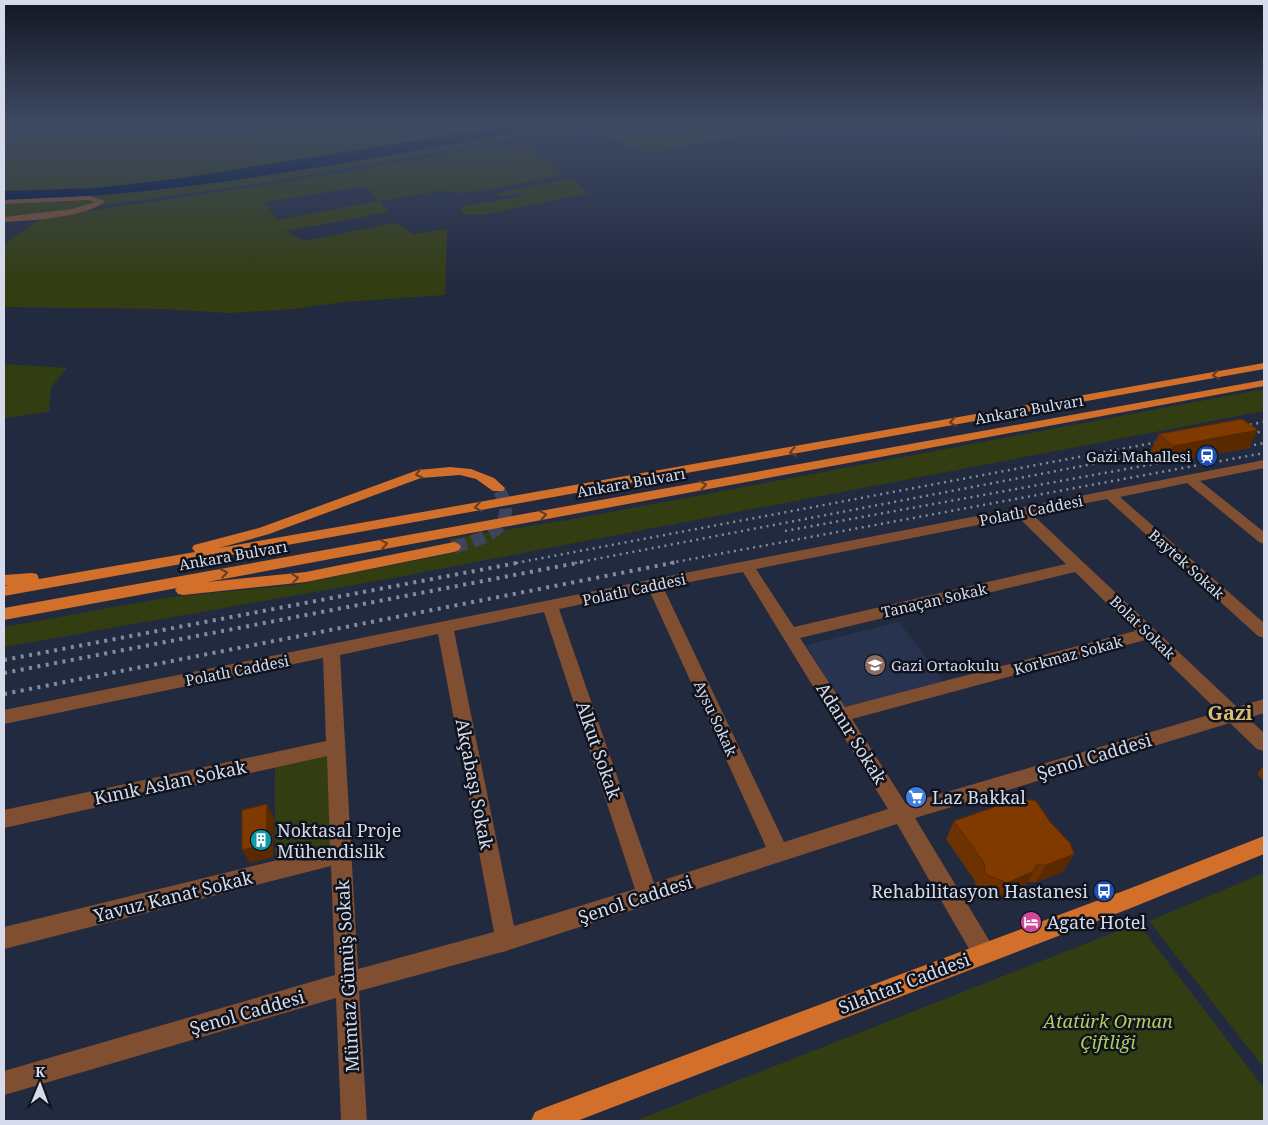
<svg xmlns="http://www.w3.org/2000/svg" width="1268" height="1125" viewBox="0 0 1268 1125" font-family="'Noto Serif',serif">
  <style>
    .built { fill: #28334f }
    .green { fill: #333d12; fill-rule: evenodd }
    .water { fill: #00133f }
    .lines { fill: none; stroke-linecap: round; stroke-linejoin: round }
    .major-tunnel { stroke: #3d455a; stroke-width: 13; stroke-dasharray: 13 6; stroke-linecap: butt }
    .minor { fill: #804f32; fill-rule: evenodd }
    .major { fill: #d26f2a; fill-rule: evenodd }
    .rail-far1 { stroke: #858c9e; stroke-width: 2.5; stroke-dasharray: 2 4.5; stroke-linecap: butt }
    .rail { stroke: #858c9e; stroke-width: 4; stroke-dasharray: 3 5.5; stroke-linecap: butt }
    .wall { fill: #6e3200 }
    .shaded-wall { fill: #5a2900 }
    .building { fill: #803a00; stroke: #5a2900 }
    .oneway { stroke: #673c23 }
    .labels { text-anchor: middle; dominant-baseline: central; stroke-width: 5; stroke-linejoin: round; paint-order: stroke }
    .street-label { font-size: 15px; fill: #d5dbea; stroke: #0f131d }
    .poi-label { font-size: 15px; fill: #d5dbea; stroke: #0f131d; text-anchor: end }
    .near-street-label { font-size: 18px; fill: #d5dbea; stroke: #0f131d }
    .near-poi-label { font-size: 18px; fill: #d5dbea; stroke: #0f131d; text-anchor: start }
    .near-park-label { font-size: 18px; font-style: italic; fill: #b1cd5c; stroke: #0f131d }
    .district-label { font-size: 20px; font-weight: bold; fill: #dbbb71; stroke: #0f131d }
  </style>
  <rect width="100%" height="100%" fill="#222a40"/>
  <path class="built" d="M899,622L946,685L847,711L806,645Z"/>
  <g class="green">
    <path d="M4,125H592L269,182L4,220Z"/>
    <path d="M614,125H800L646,154L591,129Z"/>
    <path d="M973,125H1153L1087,136Z"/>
    <path d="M519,142L565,174L482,191L460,193L439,191L380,201L389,212L286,231L303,241L395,223L414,234L447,229L445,295L344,302L294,309L228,313L161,309L4,307V244L41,218L260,186ZM366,186L378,201L277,220L265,202Z"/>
    <path d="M571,179L589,193L482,215H466L462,212L461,208L467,205L523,196L519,193L503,196L494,195L500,192Z"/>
    <path d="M4,364L67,368L51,387L49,412L4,418Z"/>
    <path d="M1264,389V411L382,580L4,647V627L170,597L294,585L458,552L449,539L574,519Z"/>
    <path d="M337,746L342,854L275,871V759Z"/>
    <path d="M1264,873V1068L1149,921Z"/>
    <path d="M1138,923L1264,1088V1121H635Z"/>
  </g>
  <path class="water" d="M515,125H563C378,156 192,196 4,200V191L96,188L182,178Z"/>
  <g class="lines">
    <path class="major-tunnel" d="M454,547C487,537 521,528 498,488"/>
    <g class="minor">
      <path d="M89,196L105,201C90,217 27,221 4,222V217L72,209L95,202L89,200L4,204V200Z"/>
      <path d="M1264,460V468L1200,481L1264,532V544L1259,542L1187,483L1120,497L1264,623V638L1258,636L1107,499L1032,514L1237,707L1264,699V713L1248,718L1264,733V751L1257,749L1230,723L915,818L992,945L995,953L992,961L984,964L976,961L897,824L506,951L359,991L367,1121H341L336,998L4,1095V1071L335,975L331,866L4,949V927L330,847L327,756L4,828V810L326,741L323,658L4,724V710L654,579ZM1018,517L1066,564L794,627L756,569ZM743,572L888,809L784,842L663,587ZM1075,572L1135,631L845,707L800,638ZM649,590L766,847L654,883L559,609ZM544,612L635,889L514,926L454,631ZM438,634L494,932L358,969L340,655ZM1145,640L1219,712L906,804L852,719Z"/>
    </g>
    <g class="major">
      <path d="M1264,363V369L4,596V586L8,585H4V575L32,573L37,574L39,579L195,552L192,548L194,545L259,528L418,470L450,467L471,469L494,478L505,488L503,491H493L476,479L460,475L421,478L269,534L219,548Z"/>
      <path d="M1264,380V386L207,582L306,572L454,542L459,544L461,547L459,550L454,552L306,582L183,595L178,594L175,590L177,588L4,620V608Z"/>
      <path d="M1264,836V854L1131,908L577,1121H531L535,1112L544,1108L1131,888Z"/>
    </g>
    <g class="rail-far1">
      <path d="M1237,427L1264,422"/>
      <path d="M1245,435L1264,431"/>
      <path d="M1235,449L1264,443"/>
      <path d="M785,531L1176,460"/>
      <path d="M516,563L1169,440"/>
      <path d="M575,563L1166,450"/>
      <path d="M670,563L1264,453"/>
    </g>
    <g class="rail">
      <path d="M4,660L522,562"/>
      <path d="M4,673L582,562"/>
      <path d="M4,694L677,562"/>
    </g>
  </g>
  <g class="wall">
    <path d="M1159,434L1249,448L1165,463L1150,452Z"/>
    <path d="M1264,765V781L1257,774Z"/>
    <path d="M954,821L1074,854L1063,872L1036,882H1027L1024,888L997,900L976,891L975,881L946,839Z"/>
  </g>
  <g class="shaded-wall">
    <path d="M1258,430L1249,448L1165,463L1173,446Z"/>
    <path d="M267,804L274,818L273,857L250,863L242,850Z"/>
    <path d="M1074,854L1063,872L1036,882L1046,865Z"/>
    <path d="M1034,871L1024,888L997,900L1007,883Z"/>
  </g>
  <g class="building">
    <path d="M1242,419L1258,430L1173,446L1159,434Z"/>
    <path d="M1020,798L1036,801L1051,823L1070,843L1074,854L1046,865H1036L1034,871L1007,883L985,874L984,863L954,821Z"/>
    <path d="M267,804L266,844L242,850V810Z"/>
  </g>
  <defs><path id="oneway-chevron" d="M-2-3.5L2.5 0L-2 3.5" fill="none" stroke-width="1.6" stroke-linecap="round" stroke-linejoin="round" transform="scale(1.25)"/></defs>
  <g class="oneway">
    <use href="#oneway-chevron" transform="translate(1216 375) rotate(170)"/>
    <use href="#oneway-chevron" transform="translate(953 422) rotate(170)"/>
    <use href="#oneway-chevron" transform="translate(793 452) rotate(170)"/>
    <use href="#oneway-chevron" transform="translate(419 474) rotate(166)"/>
    <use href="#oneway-chevron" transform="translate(703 485) rotate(-10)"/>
    <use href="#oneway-chevron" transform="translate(478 507) rotate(170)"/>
    <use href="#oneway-chevron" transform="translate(543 515) rotate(-10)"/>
    <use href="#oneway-chevron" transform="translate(384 544) rotate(-10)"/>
    <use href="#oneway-chevron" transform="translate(224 573) rotate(-10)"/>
    <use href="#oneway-chevron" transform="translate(295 578) rotate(-7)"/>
  </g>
  <linearGradient id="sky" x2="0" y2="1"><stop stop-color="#131723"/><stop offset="0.44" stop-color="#3e4a64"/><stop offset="1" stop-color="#3e4a64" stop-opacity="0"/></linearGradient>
  <rect width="1268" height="282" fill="url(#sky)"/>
  <defs>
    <g id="station-disc" transform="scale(1.125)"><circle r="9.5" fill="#1a4fb4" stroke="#0f131d"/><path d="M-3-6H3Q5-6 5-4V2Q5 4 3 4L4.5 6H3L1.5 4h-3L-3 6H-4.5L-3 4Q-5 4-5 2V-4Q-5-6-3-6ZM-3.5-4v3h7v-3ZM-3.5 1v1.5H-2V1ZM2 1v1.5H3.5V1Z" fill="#fff"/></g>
    <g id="school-disc" transform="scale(1.125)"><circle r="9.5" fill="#8d6e63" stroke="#0f131d"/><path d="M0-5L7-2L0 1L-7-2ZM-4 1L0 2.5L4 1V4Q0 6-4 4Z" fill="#fff"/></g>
    <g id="supermarket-disc" transform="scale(1.125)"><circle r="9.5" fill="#3f7fe0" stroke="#0f131d"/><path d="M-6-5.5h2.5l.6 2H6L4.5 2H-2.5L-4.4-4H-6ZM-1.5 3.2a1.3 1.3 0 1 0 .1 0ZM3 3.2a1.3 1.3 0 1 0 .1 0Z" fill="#fff"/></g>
    <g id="building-disc" transform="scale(1.125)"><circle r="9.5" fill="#0f9aa8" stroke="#0f131d"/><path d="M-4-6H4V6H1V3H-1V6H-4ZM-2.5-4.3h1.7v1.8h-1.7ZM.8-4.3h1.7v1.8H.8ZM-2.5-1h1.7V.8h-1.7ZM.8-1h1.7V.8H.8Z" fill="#fff"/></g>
    <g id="bus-disc" transform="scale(1.125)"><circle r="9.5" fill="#1a4fb4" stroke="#0f131d"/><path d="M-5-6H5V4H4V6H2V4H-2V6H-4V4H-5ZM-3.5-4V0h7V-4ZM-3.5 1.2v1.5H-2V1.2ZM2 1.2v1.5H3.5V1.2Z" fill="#fff"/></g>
    <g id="hotel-disc" transform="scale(1.125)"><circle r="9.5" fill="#d1479c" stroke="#0f131d"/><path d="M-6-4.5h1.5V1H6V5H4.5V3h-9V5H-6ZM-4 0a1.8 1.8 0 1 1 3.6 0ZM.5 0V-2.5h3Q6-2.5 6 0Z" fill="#fff"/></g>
  </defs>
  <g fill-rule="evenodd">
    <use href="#station-disc" x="1207" y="456"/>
    <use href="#school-disc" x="875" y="665"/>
    <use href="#supermarket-disc" x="916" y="797"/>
    <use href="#building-disc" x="261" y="840"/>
    <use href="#bus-disc" x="1104" y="891"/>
    <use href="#hotel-disc" x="1031" y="922"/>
  </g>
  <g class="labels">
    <g class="street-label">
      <text transform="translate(1029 409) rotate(-10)">Ankara Bulvarı</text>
      <text transform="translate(631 482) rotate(-10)">Ankara Bulvarı</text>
      <text transform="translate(1031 510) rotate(-11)">Polatlı Caddesi</text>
      <text transform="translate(233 555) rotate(-10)">Ankara Bulvarı</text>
      <text transform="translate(1187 564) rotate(42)">Baytek Sokak</text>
      <text transform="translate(634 589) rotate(-12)">Polatlı Caddesi</text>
      <text transform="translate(934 600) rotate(-13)">Tanaçan Sokak</text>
      <text transform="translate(1143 627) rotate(44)">Bolat Sokak</text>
      <text transform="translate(1068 655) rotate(-15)">Korkmaz Sokak</text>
      <text transform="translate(237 670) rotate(-11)">Polatlı Caddesi</text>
      <text transform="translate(716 718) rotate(65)">Aysu Sokak</text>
    </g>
    <g class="poi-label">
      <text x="1191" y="456">Gazi Mahallesi</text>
      <text x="891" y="665" text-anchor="start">Gazi Ortaokulu</text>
    </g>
    <g class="near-street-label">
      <text transform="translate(852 733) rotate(58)">Adanır Sokak</text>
      <text transform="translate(599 750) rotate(71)">Alkut Sokak</text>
      <text transform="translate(1094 756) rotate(-17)">Şenol Caddesi</text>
      <text transform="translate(170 782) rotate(-12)">Kınık Aslan Sokak</text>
      <text transform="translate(475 784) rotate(79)">Akçabaşı Sokak</text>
      <text transform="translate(173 896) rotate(-14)">Yavuz Kanat Sokak</text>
      <text transform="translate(635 899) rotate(-18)">Şenol Caddesi</text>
      <text transform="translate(347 976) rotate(-93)">Mümtaz Gümüş Sokak</text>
      <text transform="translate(904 983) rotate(-21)">Silahtar Caddesi</text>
      <text transform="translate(247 1012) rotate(-16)">Şenol Caddesi</text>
    </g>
    <g class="near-poi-label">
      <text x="932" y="797">Laz Bakkal</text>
      <text x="277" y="830">Noktasal Proje<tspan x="277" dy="21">Mühendislik</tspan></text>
      <text x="1088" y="891" text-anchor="end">Rehabilitasyon Hastanesi</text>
      <text x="1047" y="922">Agate Hotel</text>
    </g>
    <g class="near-park-label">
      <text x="1108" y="1021">Atatürk Orman<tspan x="1108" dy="21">Çiftliği</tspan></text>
    </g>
    <g class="district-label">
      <text x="1230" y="712">Gazi</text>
    </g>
  </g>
  <rect width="1268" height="1125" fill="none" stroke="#d5dbea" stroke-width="10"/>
  <g transform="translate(40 1085) rotate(1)" stroke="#0f131d" stroke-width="4" paint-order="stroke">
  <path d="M0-4L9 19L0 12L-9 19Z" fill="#d5dbea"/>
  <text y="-8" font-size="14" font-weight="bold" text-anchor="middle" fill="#d5dbea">K</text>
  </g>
</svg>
